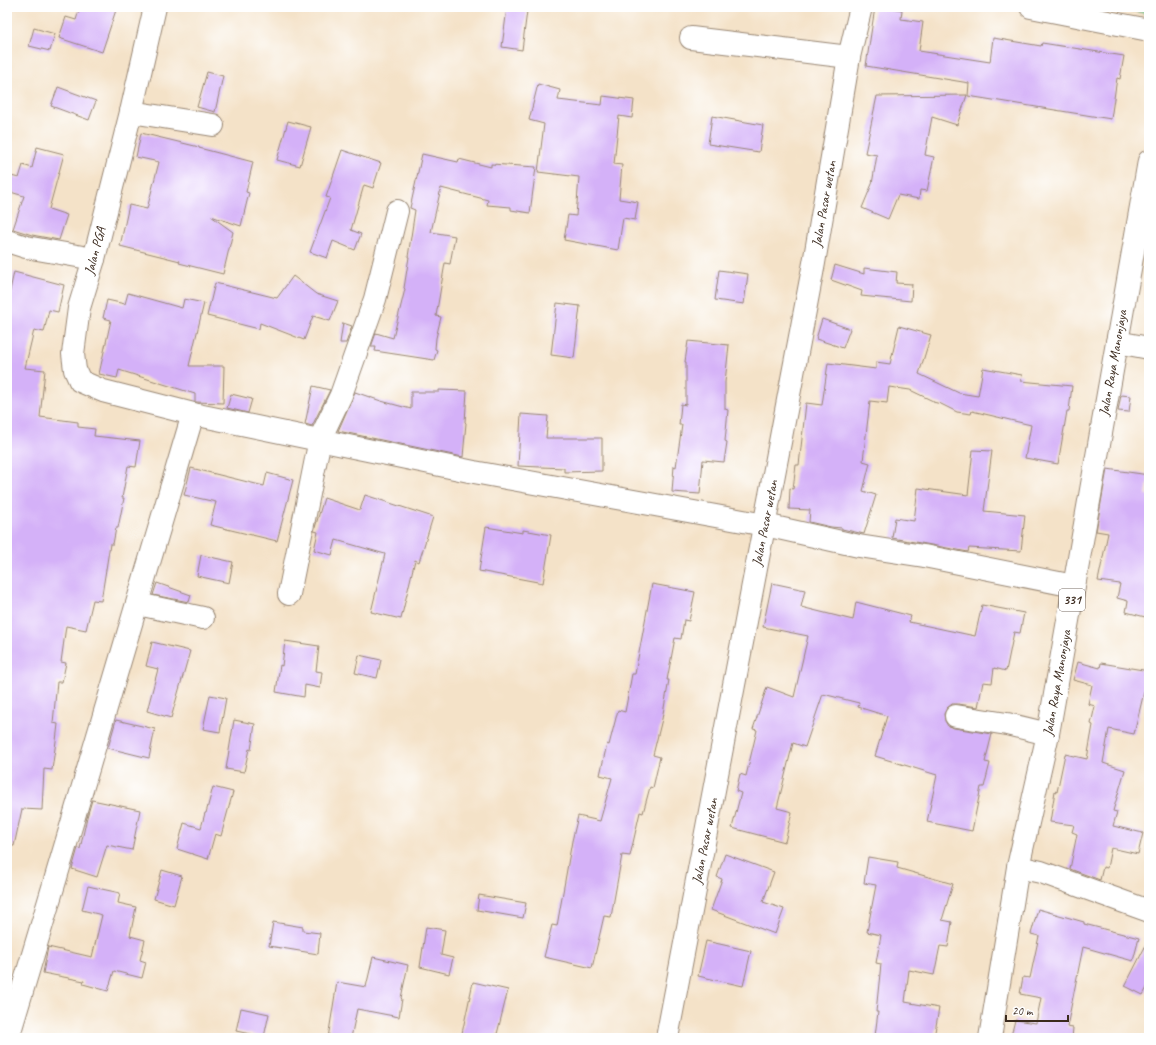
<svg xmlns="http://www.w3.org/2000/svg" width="1156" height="1045" viewBox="0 0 1156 1045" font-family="Caveat,sans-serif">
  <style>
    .green { fill: #84dea4; stroke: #608461 }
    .building { fill: #d4b1f8 }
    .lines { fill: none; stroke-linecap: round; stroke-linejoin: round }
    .street-casing { stroke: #988673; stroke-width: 24 }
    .primary-casing { stroke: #988673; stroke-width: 24 }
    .street { stroke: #fff; stroke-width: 22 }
    .primary { stroke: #fff; stroke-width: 22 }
    .labels { text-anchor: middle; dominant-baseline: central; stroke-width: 3; stroke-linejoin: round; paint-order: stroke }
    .shield { fill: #fff; stroke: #766a62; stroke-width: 1 }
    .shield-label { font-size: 13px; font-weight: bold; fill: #3b2a1e }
    .street-label { font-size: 14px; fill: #3b2a1e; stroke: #fff }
  </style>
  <rect width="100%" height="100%" fill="#fff"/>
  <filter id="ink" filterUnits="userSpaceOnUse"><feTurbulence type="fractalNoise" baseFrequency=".025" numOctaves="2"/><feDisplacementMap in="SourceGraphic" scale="8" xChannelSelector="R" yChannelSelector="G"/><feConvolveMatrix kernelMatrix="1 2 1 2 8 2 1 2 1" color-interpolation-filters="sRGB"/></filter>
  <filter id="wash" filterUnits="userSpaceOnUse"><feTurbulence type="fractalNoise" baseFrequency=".012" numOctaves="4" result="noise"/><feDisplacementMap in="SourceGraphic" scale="16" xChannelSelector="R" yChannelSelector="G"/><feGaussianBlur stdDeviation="0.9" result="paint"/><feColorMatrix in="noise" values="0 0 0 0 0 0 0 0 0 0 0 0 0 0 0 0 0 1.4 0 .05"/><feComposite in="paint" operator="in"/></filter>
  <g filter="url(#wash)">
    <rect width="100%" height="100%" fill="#f4e2c8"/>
    <path class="green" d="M1112,7H1149V14Z"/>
    <g id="blocks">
      <g class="building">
        <path d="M80,7H117L102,52L59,38L66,17L76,20Z"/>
        <path d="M875,7H885L902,10L901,19L923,22L919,51L990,62L993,38L1041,46L1042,43L1124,56L1120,79L1117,78L1111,119L968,96L969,83L866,66Z"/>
        <path d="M507,8L527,11L522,50L502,47Z"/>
        <path d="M34,28L55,34L50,51L29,46Z"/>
        <path d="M207,72L223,76L215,112L197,107Z"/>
        <path d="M538,84L560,90L558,100L602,105L603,96L634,100L632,118L619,116L614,164L622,165L619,199L638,202L635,220L623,218L618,250L564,240L568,215L576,216L579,177L538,172L544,124L529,120Z"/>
        <path d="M58,87L96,101L89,120L51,106Z"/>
        <path d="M967,95L957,125L932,117L925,155L934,157L927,191L920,190L919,199L898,195L888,219L862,208L872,184L877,155L865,153L877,96Z"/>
        <path d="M712,116L763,125L759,152L708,144Z"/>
        <path d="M288,121L311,127L300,166L277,160Z"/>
        <path d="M141,133L199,147V148L253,162L246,192L249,193L241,226L211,216L233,232L223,274L179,263L180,261L120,246L129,205L147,209L159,162L136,157Z"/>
        <path d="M37,147L64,154L49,209L67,215L59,240L32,235L13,229L24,196L7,191V175L19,178L23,165L32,168Z"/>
        <path d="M342,150L381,163L373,188L364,185L351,230L361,234L355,250L333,241L327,258L310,252L330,198L326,197Z"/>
        <path d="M422,154L458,162L459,159L491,167V164L536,167L530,213L511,210V207L487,205L488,200L441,188L431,232L455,236L450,264L445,263L436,316L441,317L436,338L435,349L437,350L434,360L375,351L376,347H371L376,333L393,338L405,289L404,288L409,257H408L415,210L410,208Z"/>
        <path d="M835,265L864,274V268L897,272L896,283L912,284L911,301L861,296L862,291L831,280Z"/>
        <path d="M719,270L748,274L744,304L715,300Z"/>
        <path d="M14,272L64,285L58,312L49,310L44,332L34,330L25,368L45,370L40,417L78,422V427L95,429L94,436L140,441L136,467L128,466L122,498H124L118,528H116L113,544H110L101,601L93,600L86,630L66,626L61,662L66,663L62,682H57L53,723L58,724L56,741L52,770L44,769L42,810L22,809L14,846H7V304Z"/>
        <path d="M293,276L316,294L338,301L330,321L313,316L304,340L260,323L259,329L207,316L215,283L277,298Z"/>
        <path d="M128,293L182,308L184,299L204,303L189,366H224L223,403L195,402V394L119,370L117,378L99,374L111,320L103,318L107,300L125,304Z"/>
        <path d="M557,303L580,306L574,358L551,355Z"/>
        <path d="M822,319L850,329L843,348L816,339Z"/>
        <path d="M343,323L352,326L346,343H340Z"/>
        <path d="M899,326L931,335L919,374L959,393L978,396L983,368L1022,375L1021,381L1072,386L1069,411H1067L1058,464L1025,458L1031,425L972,411L971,414L957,412L941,404L933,402V401L910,390L889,387L887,403L870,401L863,461L870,463L863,491L876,495L864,534L842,529V528L831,527L809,522L810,510L789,509L790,488L793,489L796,465H799L806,403L822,405L828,363L876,369V362L890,364Z"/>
        <path d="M688,341L729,345L725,382V409L728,410L725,441L727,442L724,462L703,460L700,494L672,492L674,466L676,467L682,425H679L681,404L686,405V362H685Z"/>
        <path d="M313,386L330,390L312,426L305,424Z"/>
        <path d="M439,390L467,391L465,422L466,423L463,457L338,431L355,392L381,401L411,409V392H439Z"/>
        <path d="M231,394L252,399L248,413L227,408Z"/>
        <path d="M1121,395L1131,396L1129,412L1118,411Z"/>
        <path d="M521,414L548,416L546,438H602V471L564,472V468L518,466Z"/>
        <path d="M973,450L992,451L984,511L1025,515L1021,551L969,548L968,552L926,544L892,538L895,518L914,521L918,488L968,495Z"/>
        <path d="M191,468L264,486L267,473L293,480L277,541L210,525L216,502L184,495Z"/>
        <path d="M1107,469L1149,475L1146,495H1149V618L1126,612L1128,601L1117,598L1120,584L1098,581L1108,533L1096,531Z"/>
        <path d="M365,495L433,517L419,562L415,560L401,619L371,612L385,554L336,540L332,555L314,550L318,532L314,531L324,498L360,510Z"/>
        <path d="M486,527L523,533V530L551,535L543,583L479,571Z"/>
        <path d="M201,555L233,562L229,583L197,576Z"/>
        <path d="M157,583L191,595L189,602L153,595Z"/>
        <path d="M772,583L805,590L801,607L853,620L856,602L911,616L909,622L975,636L982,605L1024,613L1020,633L1014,632L1006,671L994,668L992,683L983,682L978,707L958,704H952L947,708L944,714L945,721L948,726L954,728L992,734L985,762L990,763L984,787H981L972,831L927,822L937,775L875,756L887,716L858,707L859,703L823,694L805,747L793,743L777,808L792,812L785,842L732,828L741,793L736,791L740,774L746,776L757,730L753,729L767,687L794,697L808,636L763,627Z"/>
        <path d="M652,584L695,592L689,621L684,620L681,639L675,638L667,680H669L662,719L653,755L660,757L653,788L650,787L643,813L640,812L630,856L622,855L611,917L604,916L592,968L544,957L552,925L557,926L572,841L578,816L600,821L612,778L600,775L607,744L609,745L618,710L625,712L632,674H635Z"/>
        <path d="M285,641L319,646L316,671L322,672L320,688L305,685L304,697L276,692L280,665L282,666Z"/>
        <path d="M152,642L190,651L171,718L147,711L158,669L146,666Z"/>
        <path d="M359,655L381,660L377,678L355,673Z"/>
        <path d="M1078,662L1100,668L1101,663L1149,671V693L1144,692L1134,734L1109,729L1103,763L1125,770L1113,811L1117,812L1113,826L1143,833L1138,854L1111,848L1107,868L1103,867L1100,880L1070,869L1077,834L1072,832L1074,825L1050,822L1055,791L1057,792L1065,754L1087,759L1093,725L1091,724L1095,706L1088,704L1092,685L1073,680Z"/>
        <path d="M210,695L226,698L220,732L203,729Z"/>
        <path d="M116,720L155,729L149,758L108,748Z"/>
        <path d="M234,720L255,724L251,750L249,749L244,772L226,769Z"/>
        <path d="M213,787L233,792L221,836L215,834L208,859L177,849L184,823L201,828L205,813H206Z"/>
        <path d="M92,800L140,810L132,850L107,845L97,877L72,869L78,848L80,849L87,817Z"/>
        <path d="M725,854L774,872L763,902L784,909L775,934L711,910L722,879L717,877Z"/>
        <path d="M868,857L898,862L897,868L953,884L942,920L952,922L948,947L940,946L934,975L909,970L905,1002L939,1008L934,1038H890L875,1036L878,1012H876L881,964L876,963L881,935L867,932L876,885L864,883Z"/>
        <path d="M162,870L182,876L174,905L154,899Z"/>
        <path d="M88,886L120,893L118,903L136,907L130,936L145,940L140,960L146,962L142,978L114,971L108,991L83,984L84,981L43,973L48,947L92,957L102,915L82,910Z"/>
        <path d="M479,895L526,903L523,918L477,910Z"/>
        <path d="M1038,909L1084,922V924L1139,938L1133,961L1083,947L1067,1027L1073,1028L1072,1038H1021L1011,1036L1015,1020L1036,1023L1041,998L1020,994L1023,977L1030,978L1039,936L1031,934Z"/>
        <path d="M273,922L303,927V931L320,933L318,954L269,946Z"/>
        <path d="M426,927L445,930L441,955L453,958L449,974L420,967Z"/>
        <path d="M1149,939V984L1143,995L1125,986Z"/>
        <path d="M706,941L751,951L743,986L698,976Z"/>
        <path d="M373,957L408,965L401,998L402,999L399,1017L357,1009L351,1038H328L337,982L366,987Z"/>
        <path d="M473,982L508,990L496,1038H461Z"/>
        <path d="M241,1008L269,1014L264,1037L236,1031Z"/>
      </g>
    </g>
  </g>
  <g filter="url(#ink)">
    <use href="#blocks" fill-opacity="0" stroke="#988673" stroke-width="1"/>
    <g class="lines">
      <g class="street-casing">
        <g id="street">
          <path d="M155,7L131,112L94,259L79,308L73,354L75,370L80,381L103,391L193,414L474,472L765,525L859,546L924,556L1074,586"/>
          <path d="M1031,7L1149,30"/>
          <path d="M691,38L849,57"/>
          <path d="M131,112L213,125"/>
          <path d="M7,241L26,247L94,259"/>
          <path d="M1117,342L1149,348"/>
          <path d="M289,594L320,439L341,395L375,299L397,211"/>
          <path d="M138,604L203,618"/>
          <path d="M956,716L1007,724L1048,734"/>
          <path d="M1018,867L1041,872L1149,911"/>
          <path d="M8,1038C70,830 133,622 193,414"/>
          <path d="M667,1038L814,263L849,57L861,7"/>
        </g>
      </g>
      <g class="primary-casing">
        <path id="primary" d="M990,1038L1018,867L1048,734L1149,161"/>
      </g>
      <use href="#street" class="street"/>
      <use href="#primary" class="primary"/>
    </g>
  </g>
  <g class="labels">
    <rect class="shield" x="1059" y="589" width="26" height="22" rx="3"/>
    <g class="shield-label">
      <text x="1072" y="600">331</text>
    </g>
    <g class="street-label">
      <text transform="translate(824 204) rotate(-80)">Jalan Pasar wetan</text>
      <text transform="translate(95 251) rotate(-75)">Jalan PGA</text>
      <text transform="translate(1113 363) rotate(-80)">Jalan Raya Manonjaya</text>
      <text transform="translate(765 523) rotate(-79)">Jalan Pasar wetan</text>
      <text transform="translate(1057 683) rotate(-80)">Jalan Raya Manonjaya</text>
      <text transform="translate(705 841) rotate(-79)">Jalan Pasar wetan</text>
    </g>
  </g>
  <rect width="1156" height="1045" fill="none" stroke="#fff" stroke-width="24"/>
  <path d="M1006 1015v6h62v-6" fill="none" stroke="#3b2a1e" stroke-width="2"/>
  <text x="1012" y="1015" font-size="12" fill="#3b2a1e" stroke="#ffffff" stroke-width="3" paint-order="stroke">20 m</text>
</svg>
